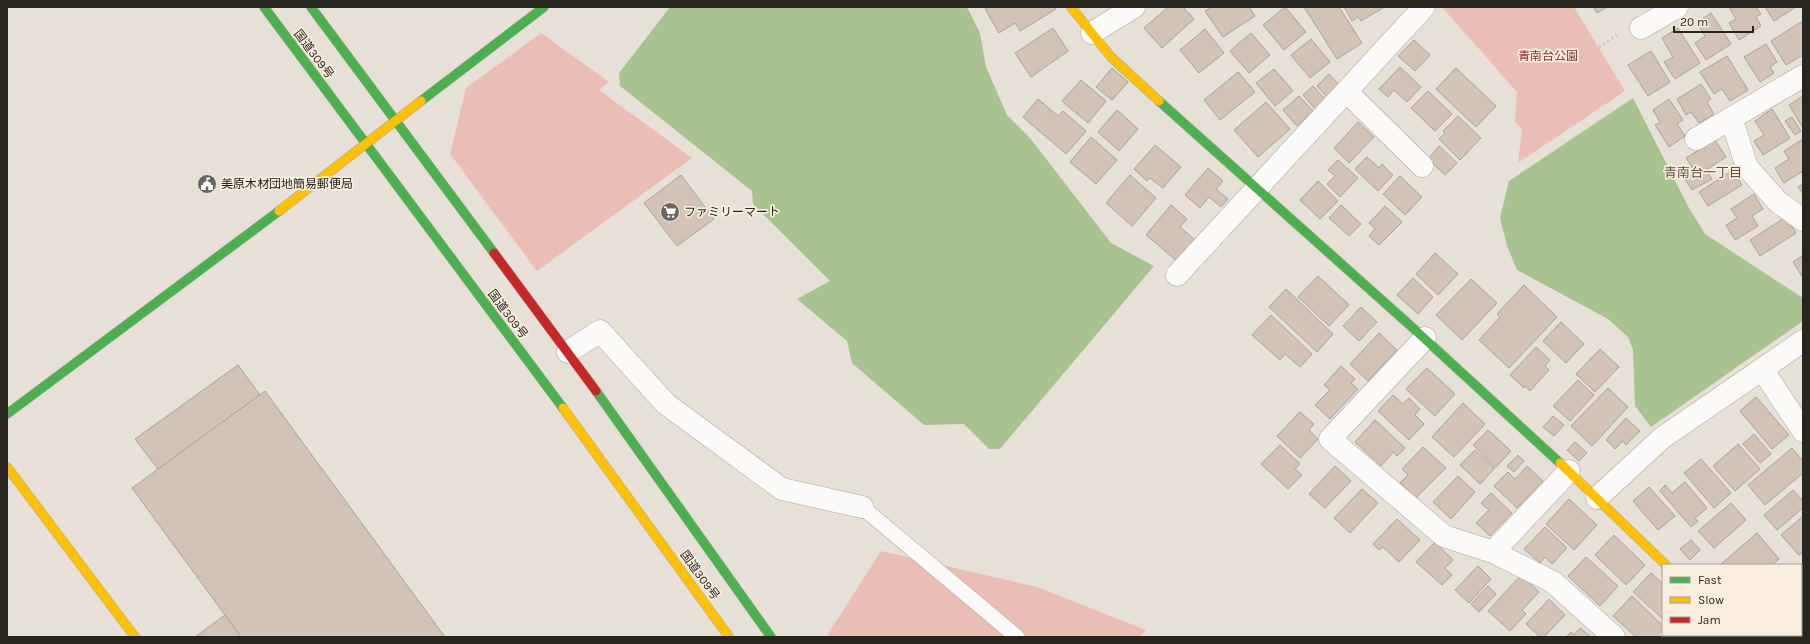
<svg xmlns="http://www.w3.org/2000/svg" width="1810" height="644" viewBox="0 0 1810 644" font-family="Karla,'Noto Sans JP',sans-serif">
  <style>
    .green { fill: #eabeb4 }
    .water { fill: #a8c391 }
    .building { fill: #d3c3b6; stroke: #a9a39d }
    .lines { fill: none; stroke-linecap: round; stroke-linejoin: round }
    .lane-casing { stroke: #aca7a0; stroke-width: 16 }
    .street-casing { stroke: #aca7a0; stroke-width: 23 }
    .fast-casing { stroke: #aca7a0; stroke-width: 10 }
    .slow-casing { stroke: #aca7a0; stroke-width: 10 }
    .jam-casing { stroke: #aca7a0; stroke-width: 10 }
    .path { stroke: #c5c3c0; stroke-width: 2.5; stroke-dasharray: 2 3; stroke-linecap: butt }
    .lane { stroke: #fbfaf9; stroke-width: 15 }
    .street { stroke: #fbfaf9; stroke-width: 22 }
    .fast { stroke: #4caf50; stroke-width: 9 }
    .slow { stroke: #ffc107; stroke-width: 9 }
    .jam { stroke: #c62828; stroke-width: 9 }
    .labels { text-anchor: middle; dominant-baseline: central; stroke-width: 3.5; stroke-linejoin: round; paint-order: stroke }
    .street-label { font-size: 12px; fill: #28241e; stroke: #f9eedd }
    .park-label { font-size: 12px; fill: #8f2e29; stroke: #f9eedd }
    .poi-label { font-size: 12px; fill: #28241e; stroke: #f9eedd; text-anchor: start }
    .neighbourhood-label { font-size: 13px; fill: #595042; stroke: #f9eedd }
  </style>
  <rect width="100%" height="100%" fill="#e6e0d6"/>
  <g class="green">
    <path d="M1442,7H1574L1625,91L1518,163L1522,129L1515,122L1517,92Z"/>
    <path d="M541,33L609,82L599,90L692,158L537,271L450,154L466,88Z"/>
    <path d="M881,551L1037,587L1146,630L1140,637H830L828,634Z"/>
  </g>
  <g class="water">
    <path d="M670,7H967L980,33L986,67L1007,115L1030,138L1111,243L1154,266L1000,449H989L964,424L924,425L852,363L847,341L797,299L830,281L753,204L752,191L620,86L619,73Z"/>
    <path d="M1633,98L1689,208L1705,234L1803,298V321L1651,427L1635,406L1633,350L1628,337L1608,319L1517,270L1507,246L1500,218L1509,181Z"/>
  </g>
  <g class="building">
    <path d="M989,7H1055L1056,9L1020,31L1015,23L999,33L985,9Z"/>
    <path d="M1168,7H1183L1194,19L1162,48L1144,28Z"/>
    <path d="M1212,7H1249L1255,16L1223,37L1205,11Z"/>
    <path d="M1285,7L1306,32L1284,50L1263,25Z"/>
    <path d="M1304,7H1339L1362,43L1337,59Z"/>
    <path d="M1344,7H1382L1383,8L1361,21L1358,17L1352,21Z"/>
    <path d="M1593,7H1607L1597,13Z"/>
    <path d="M1729,7H1756L1761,14L1756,17L1761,26L1739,40L1729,23L1736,19Z"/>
    <path d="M1765,7H1796L1774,21Z"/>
    <path d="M1711,13L1731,44L1706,60L1695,43L1705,36L1697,23Z"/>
    <path d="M1801,22L1803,26V55L1786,65L1771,41Z"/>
    <path d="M1053,28L1068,51L1031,77L1015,53Z"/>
    <path d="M1678,28L1700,63L1675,79L1664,62L1673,57L1662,38Z"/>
    <path d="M1205,29L1224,53L1199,73L1180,50Z"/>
    <path d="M1251,33L1270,55L1249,73L1230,51Z"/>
    <path d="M1311,39L1330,62L1310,78L1291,55Z"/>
    <path d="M1414,40L1430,55L1415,71L1398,56Z"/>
    <path d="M1766,44L1777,62L1770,67L1774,73L1760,82L1744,57Z"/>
    <path d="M1651,51L1670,82L1648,96L1628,65Z"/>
    <path d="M1727,56L1748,90L1730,101L1722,89L1714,94L1700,72Z"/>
    <path d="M1400,67L1421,87L1407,102L1394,90L1388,97L1379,89Z"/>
    <path d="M1112,68L1128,82L1112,100L1096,87Z"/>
    <path d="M1456,68L1496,106L1476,127L1436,89Z"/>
    <path d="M1274,69L1293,91L1275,106L1256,83Z"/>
    <path d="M1238,72L1255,92L1220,120L1204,100Z"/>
    <path d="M1329,74L1339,85L1327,97L1317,86Z"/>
    <path d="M1081,80L1106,101L1088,123L1062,101Z"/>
    <path d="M1701,84L1711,99L1707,102L1714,114L1699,123L1691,112L1686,115L1677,99Z"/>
    <path d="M1313,86L1326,100L1316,110L1303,95Z"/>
    <path d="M1428,91L1452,114L1435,131L1411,108Z"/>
    <path d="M1299,96L1313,111L1297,126L1283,110Z"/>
    <path d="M1803,96V128L1789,105Z"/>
    <path d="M1038,99L1058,116L1063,111L1086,131L1066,154L1023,117Z"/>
    <path d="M1669,99L1683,120L1677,124L1685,136L1669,147L1655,125L1660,122L1653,110Z"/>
    <path d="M1266,102L1290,129L1258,157L1234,130Z"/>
    <path d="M1772,109L1790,138L1763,155L1754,141L1764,135L1755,121Z"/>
    <path d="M1117,110L1138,129L1119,151L1098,132Z"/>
    <path d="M1458,116L1481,138L1460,160L1439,139L1445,133L1443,131Z"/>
    <path d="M1792,117L1801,131L1795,135L1785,121Z"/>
    <path d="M1358,122L1374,137L1349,163L1334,148Z"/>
    <path d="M1091,137L1117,160L1096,184L1070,162Z"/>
    <path d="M1803,139V171L1784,183L1775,168L1789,159L1784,151Z"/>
    <path d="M1715,140L1726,157L1706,170L1712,179L1692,190L1681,173L1692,167L1686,158Z"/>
    <path d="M1155,145L1181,167L1163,188L1150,178L1147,181L1134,169Z"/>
    <path d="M1439,146L1457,163L1445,175L1428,159Z"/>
    <path d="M1367,157L1379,168L1382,164L1393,175L1378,191L1355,169Z"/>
    <path d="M1338,160L1358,178L1340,197L1327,184L1335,176L1328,170Z"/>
    <path d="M1208,168L1223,181L1216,189L1228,199L1221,207L1209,197L1200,208L1185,195Z"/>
    <path d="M1733,170L1742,185L1708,206L1699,192Z"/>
    <path d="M681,175L714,219L677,246L644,203Z"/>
    <path d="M1130,175L1156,198L1132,226L1106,203Z"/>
    <path d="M1400,176L1422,197L1405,215L1383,194Z"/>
    <path d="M1318,181L1338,201L1320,219L1300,200Z"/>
    <path d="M1803,184V194L1798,187Z"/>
    <path d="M1754,194L1763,209L1752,216L1758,226L1735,240L1726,225L1737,218L1731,209Z"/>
    <path d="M1171,205L1187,219L1180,227L1195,240L1177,261L1146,235Z"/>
    <path d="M1341,205L1361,224L1349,236L1329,218Z"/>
    <path d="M1385,206L1402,222L1379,245L1369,236L1375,229L1369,223Z"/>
    <path d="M1786,217L1796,233L1760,256L1750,240Z"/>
    <path d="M1435,253L1458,274L1438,295L1416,274Z"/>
    <path d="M1803,255V278L1793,262Z"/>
    <path d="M1318,276L1349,305L1329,326L1298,297Z"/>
    <path d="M1413,278L1433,297L1418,314L1397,295Z"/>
    <path d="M1471,279L1497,303L1462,340L1436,315Z"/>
    <path d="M1524,285L1557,317L1509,368L1479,340L1500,317L1497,314Z"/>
    <path d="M1286,289L1333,334L1317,352L1269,307Z"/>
    <path d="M1361,307L1377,322L1359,341L1343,326Z"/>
    <path d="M1271,315L1312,354L1300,367L1285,354L1280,360L1252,335Z"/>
    <path d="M1561,322L1584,344L1566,363L1543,341Z"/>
    <path d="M1379,333L1397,350L1368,381L1350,364Z"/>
    <path d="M1536,347L1550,360L1545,366L1549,370L1530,391L1525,386L1524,388L1510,375Z"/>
    <path d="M1600,349L1619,367L1595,392L1576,374Z"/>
    <path d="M238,365L260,395L158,469L135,439Z"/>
    <path d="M1341,366L1355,379L1351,383L1358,389L1330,419L1315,405L1330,390L1324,385Z"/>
    <path d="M1427,368L1455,394L1435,416L1406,389Z"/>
    <path d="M1578,380L1594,395L1570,421L1553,406Z"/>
    <path d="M1608,388L1628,407L1592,446L1571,426Z"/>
    <path d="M265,391L445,637H241L225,615L132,488Z"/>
    <path d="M1393,395L1403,404L1409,398L1420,409L1415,415L1424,424L1409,440L1378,411Z"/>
    <path d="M1756,397L1789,435L1772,449L1740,411Z"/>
    <path d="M1463,403L1485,424L1454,457L1432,437Z"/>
    <path d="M1300,412L1314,424L1309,430L1318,439L1300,458L1277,436Z"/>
    <path d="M1553,416L1564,425L1554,436L1543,427Z"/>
    <path d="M1626,418L1640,431L1626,445L1623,441L1615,449L1606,440Z"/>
    <path d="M1375,420L1405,448L1397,456L1393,452L1381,466L1355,442Z"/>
    <path d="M1488,430L1511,451L1496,467L1473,445Z"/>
    <path d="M1754,434L1771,454L1760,463L1743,444Z"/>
    <path d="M1575,442L1587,453L1579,461L1567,450Z"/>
    <path d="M1738,444L1760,469L1735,491L1713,466Z"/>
    <path d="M1280,445L1300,464L1295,469L1302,475L1288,489L1261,464Z"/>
    <path d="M1423,447L1446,468L1416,498L1400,483L1408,475L1402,469Z"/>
    <path d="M1792,448L1803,461V473L1765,505L1748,485Z"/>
    <path d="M1475,450L1495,468L1480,484L1460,465Z"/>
    <path d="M1518,455L1524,461L1514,472L1507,466Z"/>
    <path d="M1701,459L1731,493L1714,508L1684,473Z"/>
    <path d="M1335,466L1351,481L1325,508L1309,494Z"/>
    <path d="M1527,466L1543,481L1517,508L1494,486L1508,472L1515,479Z"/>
    <path d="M1458,476L1475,492L1451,519L1433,502Z"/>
    <path d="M1685,482L1707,508L1695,518L1698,521L1691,527L1660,491L1665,485L1672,493Z"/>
    <path d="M1649,487L1675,516L1658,530L1633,501Z"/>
    <path d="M1362,489L1378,503L1350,533L1334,518Z"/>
    <path d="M1793,490L1803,501V508L1777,530L1764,515Z"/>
    <path d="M1491,493L1512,513L1490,536L1476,523L1489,510L1481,503Z"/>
    <path d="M1569,499L1597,525L1574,550L1546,524Z"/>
    <path d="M1731,503L1746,520L1714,548L1698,531Z"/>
    <path d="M1803,516V552L1799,555L1781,535Z"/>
    <path d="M1397,519L1420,540L1399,562L1383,547L1379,550L1373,544Z"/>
    <path d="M1545,527L1567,548L1552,564L1545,557L1540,563L1524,549Z"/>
    <path d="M1757,533L1779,559L1772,565H1720Z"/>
    <path d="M1614,535L1645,565L1626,585L1595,555Z"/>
    <path d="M1691,540L1700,550L1690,560L1680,549Z"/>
    <path d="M1435,542L1453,560L1445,568L1452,575L1442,585L1416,562Z"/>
    <path d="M1586,557L1618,586L1600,606L1568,576Z"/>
    <path d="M1478,566L1491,579L1469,603L1455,590Z"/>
    <path d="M1651,573L1663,584V619L1633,592Z"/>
    <path d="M1521,575L1539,592L1522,610L1526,614L1510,631L1488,611Z"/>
    <path d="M1488,586L1496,594L1479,612L1471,604Z"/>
    <path d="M1803,590V625L1801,626V592Z"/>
    <path d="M1632,596L1663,626V633L1659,637H1636L1613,616Z"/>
    <path d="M1549,599L1565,615L1544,637H1540L1526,624Z"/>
    <path d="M225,615L241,637H195Z"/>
    <path d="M1580,628L1591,637H1566L1571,632L1574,635Z"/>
    <path d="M1698,635H1718L1720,637H1696Z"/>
    <path d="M1780,635H1791L1789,637H1781Z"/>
  </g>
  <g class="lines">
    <g class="lane-casing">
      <path id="lane" d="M862,507L1017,637"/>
    </g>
    <g class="street-casing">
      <g id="street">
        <path d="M1641,28L1677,7"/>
        <path d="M1092,33L1134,7"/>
        <path d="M1347,92L1422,166"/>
        <path d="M1731,118L1747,167L1778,202L1803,220"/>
        <path d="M1696,139L1803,76"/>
        <path d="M1177,275L1424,7"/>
        <path d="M1425,338L1330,439L1444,536L1493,552L1553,582L1614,637"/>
        <path d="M568,352L600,331L666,404L782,489L862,507"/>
        <path d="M1762,369L1803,431"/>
        <path d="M1597,498L1662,438L1803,341"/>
        <path d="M1493,552L1569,471"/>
        <path d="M1671,637L1673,635"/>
      </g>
    </g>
    <g class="fast-casing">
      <g id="fast">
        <path d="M264,7L563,408"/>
        <path d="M311,7L494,253"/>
        <path d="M421,101L544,7"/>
        <path d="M1159,101L1413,328L1560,463"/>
        <path d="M596,391L771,637"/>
        <path d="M7,414L279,211"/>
      </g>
    </g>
    <g class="slow-casing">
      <g id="slow">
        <path d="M1071,7L1111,57L1159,101"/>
        <path d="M279,211L421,101"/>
        <path d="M563,408L729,637"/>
        <path d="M1560,463L1666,565"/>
        <path d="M7,467L135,637"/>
        <path d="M1742,635L1745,637"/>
      </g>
    </g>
    <g class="jam-casing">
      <path id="jam" d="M494,253L596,391"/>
    </g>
    <path class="path" d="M1599,47L1617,35"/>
    <use href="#lane" class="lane"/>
    <use href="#street" class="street"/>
    <use href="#fast" class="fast"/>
    <use href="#slow" class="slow"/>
    <use href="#jam" class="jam"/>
  </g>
  <defs>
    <g id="civic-disc" transform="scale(1)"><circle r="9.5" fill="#6a665e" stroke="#f9eedd"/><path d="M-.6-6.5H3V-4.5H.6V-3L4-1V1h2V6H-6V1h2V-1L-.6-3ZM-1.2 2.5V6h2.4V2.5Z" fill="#fff"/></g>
    <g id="supermarket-disc" transform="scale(1)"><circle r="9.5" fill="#6a665e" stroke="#f9eedd"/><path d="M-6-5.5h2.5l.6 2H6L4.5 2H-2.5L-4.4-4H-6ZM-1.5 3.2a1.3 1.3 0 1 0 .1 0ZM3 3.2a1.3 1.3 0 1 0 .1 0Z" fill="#fff"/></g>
  </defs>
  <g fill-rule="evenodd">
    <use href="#civic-disc" x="207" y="184"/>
    <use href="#supermarket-disc" x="670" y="212"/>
  </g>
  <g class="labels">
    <g class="street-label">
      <text transform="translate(314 54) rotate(53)">国道309号</text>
      <text transform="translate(508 314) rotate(53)">国道309号</text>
      <text transform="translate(700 575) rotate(54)">国道309号</text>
    </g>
    <g class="park-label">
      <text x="1548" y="56">青南台公園</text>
    </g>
    <g class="poi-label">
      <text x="221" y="184">美原木材団地簡易郵便局</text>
      <text x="684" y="212">ファミリーマート</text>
    </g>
    <g class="neighbourhood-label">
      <text x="1703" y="172">青南台一丁目</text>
    </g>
  </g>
  <rect width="1810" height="644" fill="none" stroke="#28241e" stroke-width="16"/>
  <rect x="1662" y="564" width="140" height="72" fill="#f9eedd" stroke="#a59d91"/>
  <rect x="1670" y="577" width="20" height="6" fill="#4caf50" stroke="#a59d91"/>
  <text x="1698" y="584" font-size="12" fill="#28241e">Fast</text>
  <rect x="1670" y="597" width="20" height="6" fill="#ffc107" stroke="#a59d91"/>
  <text x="1698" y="604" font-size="12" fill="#28241e">Slow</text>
  <rect x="1670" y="617" width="20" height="6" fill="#c62828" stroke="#a59d91"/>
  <text x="1698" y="624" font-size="12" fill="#28241e">Jam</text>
  <path d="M1674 26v6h79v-6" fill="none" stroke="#28241e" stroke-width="2"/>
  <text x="1680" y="26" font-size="12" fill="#28241e" stroke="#f9eedd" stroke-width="3" paint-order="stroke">20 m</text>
</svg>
